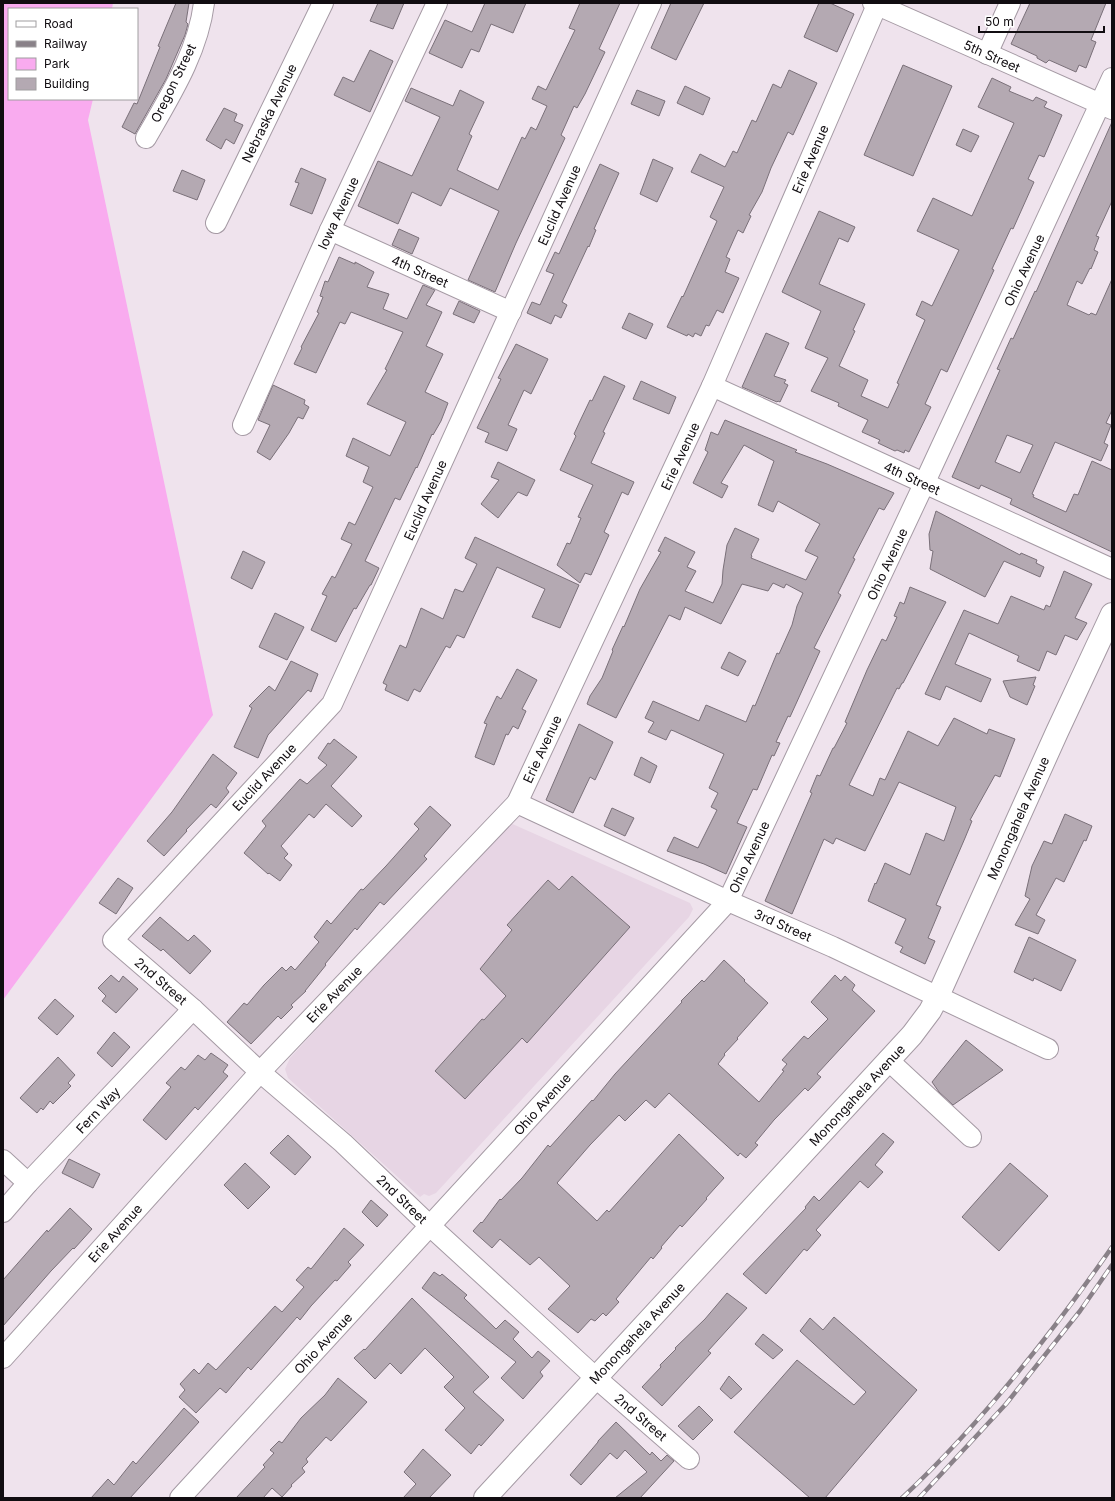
<svg xmlns="http://www.w3.org/2000/svg" width="1115" height="1501" viewBox="0 0 1115 1501" font-family="Inter,sans-serif">
  <style>
    .built { fill: #e7d5e4 }
    .green { fill: #f9abef }
    .building { fill: #b4a9b2; stroke: #7a7079; fill-rule: evenodd }
    .lines { fill: none; stroke-linecap: round; stroke-linejoin: round }
    .minor-casing { stroke: #a59aa4; stroke-width: 22 }
    .secondary-casing { stroke: #a59aa4; stroke-width: 24 }
    .minor { stroke: #fff; stroke-width: 20 }
    .secondary { stroke: #fff; stroke-width: 22 }
    .rail-casing { stroke: #898188; stroke-width: 4.5 }
    .rail { stroke: #fff; stroke-width: 3; stroke-dasharray: 9; stroke-linecap: butt }
    .labels { text-anchor: middle; dominant-baseline: central; stroke-width: 3; stroke-linejoin: round; paint-order: stroke }
    .street-label { font-size: 13px; fill: #110d11; stroke: #fff }
  </style>
  <rect width="100%" height="100%" fill="#efe3ed"/>
  <path class="built" d="M508,822L690,903L693,909L689,917L436,1193L429,1196L424,1194L420,1197L288,1078L285,1069L290,1058Z"/>
  <path class="green" d="M3,3H113L112,9H9V99H93L88,120L213,715L3,1000Z"/>
  <g class="building">
    <path d="M176,3H189L186,22L188,24L185,35L166,79L135,134L122,127L134,103L137,104L160,47L158,46Z"/>
    <path d="M378,3H404L393,29L370,21Z"/>
    <path d="M485,3H526L513,33L491,24L479,52L471,49L462,68L429,53L445,20L472,32Z"/>
    <path d="M580,3H620L599,49L605,52L585,94L577,108L574,106L561,135L565,138L516,243L495,292L468,280L499,211L450,188L441,206L412,192L398,224L358,206L378,161L412,176L440,117L405,101L411,88L453,106L460,90L484,102L469,134L472,136L457,170L498,190L522,137L525,139L531,127L536,130L547,106L532,99L538,86L546,90L575,30L569,28Z"/>
    <path d="M671,3H704L676,60L651,48Z"/>
    <path d="M819,3H830L854,14L837,52L804,37Z"/>
    <path d="M1030,3H1106L1091,40L1096,42L1086,68L1079,65L1076,72L1049,60L1046,63L1037,58V56L1011,44Z"/>
    <path d="M370,50L393,61L370,112L334,95L343,77L354,82Z"/>
    <path d="M903,65L952,86L913,176L864,155Z"/>
    <path d="M789,70L817,83L793,135L788,132L771,168L762,192L749,215L751,216L743,233L738,230L726,257L730,259L725,272L739,278L723,313L717,310L709,326L706,325L701,336L695,333L693,337L688,334L687,336L667,327L682,296L683,297L717,221L710,217L724,187L691,172L700,154L725,167L733,151L737,153L752,120L756,122L773,84L781,88Z"/>
    <path d="M992,78L1011,87L1009,91L1033,101L1036,97L1047,102L1044,107L1062,115L1044,157L1039,155L1028,179L1034,182L1013,229L1011,228L992,269L994,270L947,372L941,369L925,404L931,407L909,452L905,450L904,453L897,450L895,451L878,443L880,440L862,432L868,420L838,406L839,403L811,391L828,358L805,348L821,311L782,292L819,211L855,227L848,242L839,238L819,284L865,304L853,330L855,331L839,366L868,380L861,396L888,408L899,384L897,383L925,320L916,315L922,301L932,306L959,250L917,231L933,198L972,216L1014,123L978,107Z"/>
    <path d="M685,86L710,98L703,115L677,103Z"/>
    <path d="M637,90L665,101L659,116L631,104Z"/>
    <path d="M224,108L237,114L234,121L243,125L234,144L226,139L221,149L206,140Z"/>
    <path d="M1112,122V201L1096,236L1099,237L1094,250L1098,252L1091,269L1090,268L1082,284L1077,281L1067,305L1089,315L1091,313L1096,315L1112,279V410L1106,423L1111,425L1104,443L1108,445L1101,461L1055,442L1032,494L1034,495L1033,497L1066,512L1074,494L1078,495L1092,461L1112,470V552L1010,504L1012,499L981,485L979,489L952,477L1000,370L997,369L1011,338L1013,339L1035,291L1036,292ZM1007,435L1033,445L1020,473L995,462Z"/>
    <path d="M963,129L979,136L971,152L956,145Z"/>
    <path d="M653,159L673,168L657,202L640,194Z"/>
    <path d="M600,164L619,173L594,229L596,230L589,247L588,246L562,302L567,305L561,318L555,315L551,324L527,313L532,302L540,305L554,274L546,271L555,252L559,254Z"/>
    <path d="M301,168L326,179L312,214L290,205L299,183L295,182Z"/>
    <path d="M182,170L205,180L197,200L173,191Z"/>
    <path d="M399,229L419,238L412,254L392,245Z"/>
    <path d="M339,257L355,264V262L374,272L367,287L389,294L383,309L407,319L423,285L435,290L426,305L442,312L426,346L443,354L425,392L448,403L441,421L433,435L432,434L417,468L416,467L400,500L395,498L365,561L379,568L371,585H370L356,609L354,608L336,642L311,630L327,596L322,594L332,576L335,578L352,544L341,539L349,522L355,525L373,487L363,482L369,467L346,456L353,438L390,456L406,422L367,404L387,370L385,369L403,332L351,312L345,324L340,322L316,373L294,364L302,348L301,347L319,313L317,312L323,297L320,296L325,281L328,282Z"/>
    <path d="M459,301L480,311L474,323L453,314Z"/>
    <path d="M629,313L653,324L646,339L622,328Z"/>
    <path d="M766,333L789,343L774,376L786,380L784,383L788,385L780,402L778,401L777,402L742,387Z"/>
    <path d="M516,344L548,359L531,394L524,390L508,425L517,429L507,451L485,442L489,433L477,428L501,379L498,378Z"/>
    <path d="M604,376L625,386L603,432L605,433L591,463L634,482L628,495L622,492L604,532L609,535L591,575L585,573L580,583L557,565L567,543L570,544L581,518L578,517L593,485L560,470L576,436L574,434L580,421L590,400L592,401Z"/>
    <path d="M641,381L676,397L669,414L633,399Z"/>
    <path d="M273,385L305,400L304,404L309,407L303,419L298,417L289,433L270,460L257,452L270,425L258,420Z"/>
    <path d="M725,420L797,450L795,452L827,464L894,493L884,510L879,508L853,558L855,559L838,593L841,595L814,648L820,651L790,717L788,716L776,742L780,743L774,756L772,755L757,790L753,789L737,823L747,827L726,874L704,864L667,851L674,837L698,848L717,810L711,807L718,793L709,788L724,754L674,731L671,730L666,740L648,732L654,722L645,718L653,701L699,721L706,705L746,722L753,705L755,706L777,653L779,654L792,625L797,606L803,593L786,584L784,588L773,583L768,591L742,584L721,624L685,607L680,620L669,615L616,718L587,704L590,696L602,678L613,651L612,650L623,626L624,627L640,589L661,552L658,551L665,537L695,552L687,567L696,571L685,591L713,603L722,584L723,570L727,545L735,528L759,539L751,555L752,556L751,558L806,580L818,557L805,551L820,524L778,501L773,512L758,505L774,461L744,445L721,483L728,486L722,498L693,483L708,452L705,450L711,432L718,435Z"/>
    <path d="M498,462L535,480L527,496L518,492L498,518L481,504L499,480L491,477Z"/>
    <path d="M936,511L1020,555L1021,553L1037,560L1036,563L1044,567L1040,577L1004,561L985,597L930,569L933,551L930,550L929,534Z"/>
    <path d="M475,537L579,585L560,628L532,617L545,589L497,567L464,638L457,635L450,648L446,646L420,692L414,689L408,701L385,690L387,685L383,683L400,645L406,648L421,608L443,619L455,589L463,592L477,564L465,558Z"/>
    <path d="M243,551L265,562L252,589L231,578Z"/>
    <path d="M1064,571L1092,584L1075,618L1087,623L1077,640L1065,635L1056,655L1047,651L1039,671L1017,661L1019,656L969,633L955,664L991,679L981,702L946,686L940,700L925,694L964,610L998,624L1011,596L1044,610L1046,605L1050,607Z"/>
    <path d="M910,587L946,602L903,683H902L899,689L897,688L849,785L873,796L880,778L885,780L908,731L938,746L954,718L987,734L989,729L1015,739L1000,777L995,775L970,820L972,821L965,838L936,905L941,907L928,938L935,941L925,964L900,952L903,947L895,943L906,919L868,901L875,883L876,884L885,863L910,875L926,833L944,841L956,807L899,782L865,851L836,838L833,844L824,839L792,914L765,901L812,793L810,792L817,775L820,776L833,748H834L847,723L845,722L867,670L882,639L886,641L897,617L894,616L900,602L904,604Z"/>
    <path d="M275,613L304,627L287,660L259,647Z"/>
    <path d="M729,652L746,661L738,676L721,668Z"/>
    <path d="M291,661L318,674L311,692L308,690L268,735L258,758L234,747L252,708L249,706L269,686L275,691Z"/>
    <path d="M517,669L537,680L522,709L526,711L518,729L513,726L508,735L506,734L494,765L475,757L487,724L484,723L497,696L501,699Z"/>
    <path d="M1036,677L1033,685L1035,686L1027,705L1010,697L1003,681Z"/>
    <path d="M579,724L613,742L595,780L590,777L573,813L546,800Z"/>
    <path d="M334,739L357,757L331,786L362,816L352,827L326,804L314,818L309,814L281,846L288,854L284,858L292,865L280,881L269,873L268,874L244,853L266,826L262,821L300,779L307,784L327,765L318,758L328,743L330,744Z"/>
    <path d="M213,754L237,773L226,788L229,792L216,808L211,804L186,830L187,831L164,856L147,841L172,812Z"/>
    <path d="M641,757L657,766L650,783L634,775Z"/>
    <path d="M430,806L451,825L424,856L427,859L384,905L380,902L357,930L355,928L325,964L326,965L305,991H306L291,1005L293,1007L281,1019L278,1016L251,1044L227,1022L244,1003L247,1005L264,985L282,967L286,971L291,966L295,970L319,942L314,937L327,920L331,924L361,889L363,890L386,866L419,829L414,824Z"/>
    <path d="M612,808L634,818L625,836L604,826Z"/>
    <path d="M1065,814L1092,826L1086,841L1084,840L1064,882L1056,878L1036,915L1045,920L1038,934L1015,925L1030,899L1025,896L1032,866L1044,841L1052,844Z"/>
    <path d="M572,876L630,927L527,1043L522,1038L465,1099L435,1071L482,1019L484,1020L506,996L480,969L512,930L507,925L548,880L559,890Z"/>
    <path d="M118,878L133,888L116,914L99,903Z"/>
    <path d="M160,917L188,941L194,935L211,951L190,974L163,949L161,951L142,936Z"/>
    <path d="M1029,937L1076,960L1061,991L1034,978L1033,981L1014,972Z"/>
    <path d="M724,960L745,980L744,981L768,1003L737,1038L738,1039L724,1054L725,1055L718,1064L759,1102L784,1071L782,1070L787,1064L782,1060L804,1036L808,1039L828,1019L811,1002L835,975L841,981L845,976L855,985L852,990L875,1011L817,1074L821,1077L808,1091L805,1088L774,1120L755,1143L758,1145L746,1158L740,1153L738,1156L669,1093L655,1108L646,1100L625,1121L619,1115L590,1145L557,1183L597,1221L607,1210L609,1212L679,1134L724,1178L706,1198L707,1199L682,1227L680,1225L661,1247L662,1248L653,1259L651,1257L616,1299L619,1302L606,1316L603,1313L595,1321L591,1319L578,1333L548,1309L570,1286L539,1257L530,1265L500,1239L492,1248L473,1231L481,1222L482,1223L500,1199L501,1200L522,1178L548,1145L550,1147L592,1100L593,1101L615,1074L682,1002L681,1001L702,980L704,982Z"/>
    <path d="M111,975L119,982L123,976L138,989L116,1013L102,1001L106,996L98,988Z"/>
    <path d="M55,999L74,1016L57,1035L38,1018Z"/>
    <path d="M114,1032L130,1047L112,1067L97,1053Z"/>
    <path d="M966,1040L1003,1070L953,1105L939,1092L932,1082Z"/>
    <path d="M211,1053L228,1065L223,1072L228,1076L198,1110L195,1107L166,1140L143,1120L171,1087L166,1083L181,1067L185,1070L198,1055L205,1060Z"/>
    <path d="M58,1057L75,1075L68,1083L71,1086L53,1104L50,1101L43,1110L41,1108L37,1113L20,1098Z"/>
    <path d="M883,1133L894,1142L875,1165L883,1172L868,1188L860,1181L816,1230L821,1235L807,1251L804,1249L766,1294L743,1274L806,1208L805,1207L814,1196L819,1201L822,1198Z"/>
    <path d="M288,1135L311,1157L295,1175L270,1153Z"/>
    <path d="M69,1159L100,1174L93,1188L62,1173Z"/>
    <path d="M245,1163L270,1187L248,1209L224,1185Z"/>
    <path d="M1010,1163L1048,1196L999,1251L962,1217Z"/>
    <path d="M371,1200L388,1215L377,1227L362,1212Z"/>
    <path d="M70,1208L92,1229L74,1249L73,1248L51,1271L3,1326V1280L47,1230L48,1232Z"/>
    <path d="M344,1228L364,1245L348,1262L351,1265L337,1281L335,1280L311,1306L300,1320L297,1317L251,1370L248,1367L226,1393L220,1388L196,1413L179,1397L185,1390L180,1384L194,1369L199,1374L208,1363L216,1370L275,1306L282,1312L304,1287L296,1280L308,1267L311,1269Z"/>
    <path d="M434,1272L440,1276L442,1274L467,1295L464,1298L496,1329L505,1320L519,1332L513,1339L532,1358L538,1351L550,1361L540,1372L543,1376L523,1399L501,1378L516,1362L422,1288Z"/>
    <path d="M727,1293L747,1308L708,1351L711,1353L662,1406L642,1387L661,1367L660,1365L676,1349L675,1348L705,1319Z"/>
    <path d="M412,1298L489,1377L473,1392L504,1420L481,1446L479,1444L471,1454L445,1430L465,1408L444,1387L454,1377L425,1348L401,1374L390,1363L375,1379L354,1358L364,1349L365,1350Z"/>
    <path d="M834,1317L917,1390L825,1498H810L734,1432L797,1360L854,1405L866,1392L800,1331L810,1318L823,1330Z"/>
    <path d="M763,1334L783,1350L773,1359L755,1344Z"/>
    <path d="M729,1376L742,1389L731,1399L720,1389Z"/>
    <path d="M338,1378L367,1402L331,1441L326,1437L306,1459L308,1462L302,1468L305,1472L291,1485L292,1486L282,1497L272,1488L263,1498H236L265,1467L263,1465L274,1453L270,1450L279,1441L282,1443L301,1418L325,1395Z"/>
    <path d="M699,1406L713,1420L693,1440L678,1426Z"/>
    <path d="M184,1408L199,1422L130,1498H91L108,1479L114,1485L133,1461L136,1464Z"/>
    <path d="M616,1422L650,1455L652,1452L661,1461L667,1455L674,1461L640,1498H615L647,1472L625,1450L617,1459L610,1453L581,1485L570,1475L598,1442V1441Z"/>
    <path d="M423,1449L451,1475L429,1498H403L416,1484L404,1472Z"/>
  </g>
  <g class="lines">
    <g class="minor-casing">
      <g id="minor">
        <path d="M651,3L332,704L113,940L193,1009L260,1072L343,1143L430,1226L596,1378L689,1459"/>
        <path d="M873,3L1112,109"/>
        <path d="M987,54L1010,3"/>
        <path d="M146,138C170,96 198,52 204,3"/>
        <path d="M216,223L323,3"/>
        <path d="M330,230L511,312"/>
        <path d="M712,386L1112,569"/>
        <path d="M243,425L330,230L437,3"/>
        <path d="M517,803L728,901L833,947L1048,1049"/>
        <path d="M888,1060L971,1137"/>
        <path d="M3,1160L28,1183"/>
        <path d="M3,1212L28,1183L193,1009"/>
        <path d="M3,1358L260,1072L517,803L712,386L877,5"/>
        <path d="M180,1498L728,901L924,484L1112,78"/>
      </g>
    </g>
    <g class="secondary-casing">
      <path id="secondary" d="M485,1498L912,1035L930,1011L938,996L1057,732L1112,614"/>
    </g>
    <use href="#minor" class="minor"/>
    <use href="#secondary" class="secondary"/>
    <g class="rail-casing">
      <g id="rail">
        <path d="M902,1498C982,1423 1050,1336 1112,1247"/>
        <path d="M919,1498L1006,1404L1080,1311L1112,1265"/>
      </g>
    </g>
    <use href="#rail" class="rail"/>
  </g>
  <g class="labels">
    <g class="street-label">
      <text transform="translate(992 56) rotate(24)">5th Street</text>
      <text transform="translate(173 83) rotate(-64)">Oregon Street</text>
      <text transform="translate(269 113) rotate(-64)">Nebraska Avenue</text>
      <text transform="translate(810 159) rotate(-67)">Erie Avenue</text>
      <text transform="translate(559 205) rotate(-66)">Euclid Avenue</text>
      <text transform="translate(338 213) rotate(-65)">Iowa Avenue</text>
      <text transform="translate(1024 270) rotate(-65)">Ohio Avenue</text>
      <text transform="translate(420 271) rotate(24)">4th Street</text>
      <text transform="translate(680 456) rotate(-65)">Erie Avenue</text>
      <text transform="translate(912 478) rotate(25)">4th Street</text>
      <text transform="translate(425 500) rotate(-66)">Euclid Avenue</text>
      <text transform="translate(887 564) rotate(-65)">Ohio Avenue</text>
      <text transform="translate(542 749) rotate(-65)">Erie Avenue</text>
      <text transform="translate(264 777) rotate(-47)">Euclid Avenue</text>
      <text transform="translate(1018 818) rotate(-66)">Monongahela Avenue</text>
      <text transform="translate(749 857) rotate(-65)">Ohio Avenue</text>
      <text transform="translate(783 925) rotate(24)">3rd Street</text>
      <text transform="translate(161 981) rotate(41)">2nd Street</text>
      <text transform="translate(334 994) rotate(-46)">Erie Avenue</text>
      <text transform="translate(857 1095) rotate(-47)">Monongahela Avenue</text>
      <text transform="translate(542 1104) rotate(-48)">Ohio Avenue</text>
      <text transform="translate(98 1110) rotate(-47)">Fern Way</text>
      <text transform="translate(402 1199) rotate(44)">2nd Street</text>
      <text transform="translate(115 1233) rotate(-48)">Erie Avenue</text>
      <text transform="translate(637 1333) rotate(-47)">Monongahela Avenue</text>
      <text transform="translate(323 1343) rotate(-47)">Ohio Avenue</text>
      <text transform="translate(641 1417) rotate(41)">2nd Street</text>
    </g>
  </g>
  <rect width="1115" height="1501" fill="none" stroke="#110d11" stroke-width="8"/>
  <rect x="8" y="8" width="130" height="92" fill="#ffffff" stroke="#a09ea0"/>
  <rect x="16" y="21" width="20" height="6" fill="#ffffff" stroke="#a09ea0"/>
  <text x="44" y="28" font-size="12" fill="#110d11">Road</text>
  <rect x="16" y="41" width="20" height="6" fill="#898188" stroke="#a09ea0"/>
  <text x="44" y="48" font-size="12" fill="#110d11">Railway</text>
  <rect x="16" y="58" width="20" height="12" fill="#f9abef" stroke="#a09ea0"/>
  <text x="44" y="68" font-size="12" fill="#110d11">Park</text>
  <rect x="16" y="78" width="20" height="12" fill="#b4a9b2" stroke="#a09ea0"/>
  <text x="44" y="88" font-size="12" fill="#110d11">Building</text>
  <path d="M979 26v6h125v-6" fill="none" stroke="#110d11" stroke-width="2"/>
  <text x="985" y="26" font-size="12" fill="#110d11" stroke="#ffffff" stroke-width="3" paint-order="stroke">50 m</text>
</svg>
